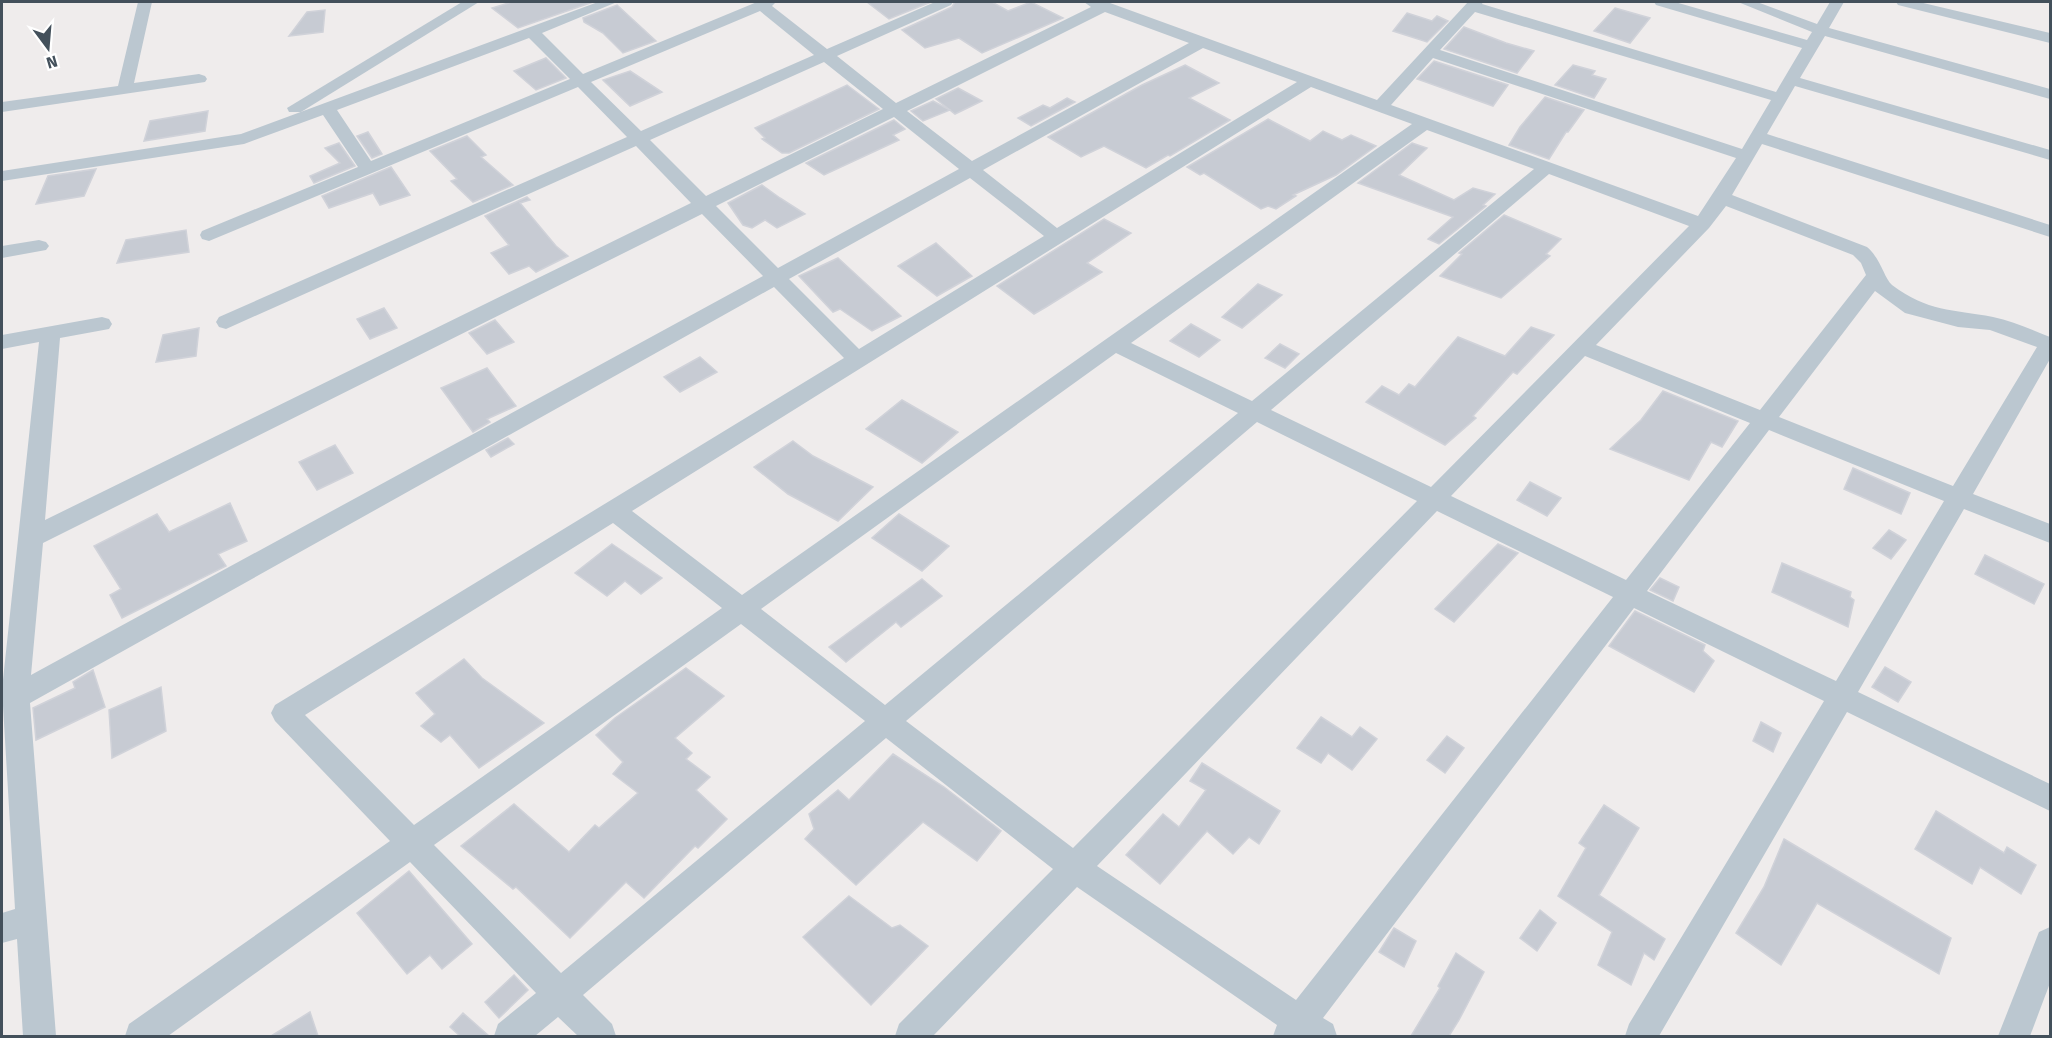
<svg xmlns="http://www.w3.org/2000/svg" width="2052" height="1038" viewBox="0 0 2052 1038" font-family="'Fira Sans',sans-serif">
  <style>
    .building { fill: #c7cbd3; stroke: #d0d2d9; stroke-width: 1.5 }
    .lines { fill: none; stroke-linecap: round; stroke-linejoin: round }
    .street { fill: #bbc7d0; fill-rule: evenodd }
  </style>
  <rect width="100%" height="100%" fill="#efecec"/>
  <g class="building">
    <path d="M512,2H593L518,28L492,8Z"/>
    <path d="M867,2H931L889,19Z"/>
    <path d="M955,2H992L1008,11L1031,2L1063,18L982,53L959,38L925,48L902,30L952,7Z"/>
    <path d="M617,5L656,41L623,53L603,33L584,22L583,18Z"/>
    <path d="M1615,8L1650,18L1630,43L1594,31Z"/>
    <path d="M325,10L323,32L289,36L307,12Z"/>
    <path d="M1407,13L1432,21L1437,16L1448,21L1427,42L1393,31Z"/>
    <path d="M1464,27L1506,43L1534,51L1517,73L1444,49Z"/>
    <path d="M546,58L566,78L536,90L514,71Z"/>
    <path d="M1434,61L1508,85L1493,106L1417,79Z"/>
    <path d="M1185,65L1219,83L1189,98L1230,120L1170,156L1168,155L1146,168L1104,146L1081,157L1048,137L1142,85Z"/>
    <path d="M1573,65L1595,71L1592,75L1606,79L1594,98L1555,85Z"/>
    <path d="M630,71L662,92L630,106L603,80Z"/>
    <path d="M847,85L879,109L789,153H782L762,139L765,138L755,128Z"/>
    <path d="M958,88L982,101L955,114L936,99Z"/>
    <path d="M1545,97L1584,110L1568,132H1566L1549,159L1509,145L1520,127Z"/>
    <path d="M1067,98L1075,102L1031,126L1018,118L1043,105L1050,108Z"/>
    <path d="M933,101L950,110L923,121L911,111Z"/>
    <path d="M208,111L205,131L144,141L150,121Z"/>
    <path d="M1268,119L1310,141L1323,131L1342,140L1351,135L1376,146L1336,175L1293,195L1296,196L1276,209L1268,206L1261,209L1204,173L1200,175L1187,167Z"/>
    <path d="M894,120L905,129L893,135L899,140L824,175L806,163Z"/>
    <path d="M368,132L382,154L372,158L357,136Z"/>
    <path d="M467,136L486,155L481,157L513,185L473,202L451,181L457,179L430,151Z"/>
    <path d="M339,143L355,166L314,183L310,176L340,163L325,148Z"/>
    <path d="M1412,143L1427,148L1399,175L1454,200L1473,188L1495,194L1483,205L1486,206L1439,244L1428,239L1453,217L1358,183Z"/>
    <path d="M391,167L410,195L380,205L373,193L329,208L322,196Z"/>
    <path d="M96,169L84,196L36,204L48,176Z"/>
    <path d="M762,185L780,198L805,214L777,228L765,220L752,228L743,225L728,203Z"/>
    <path d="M527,197L530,200L520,203L556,246L568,256L536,272L529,266L509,274L491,253L509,245L485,216Z"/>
    <path d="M1504,215L1561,239L1546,254L1550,256L1501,298L1440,276L1462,254L1459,253Z"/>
    <path d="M1104,219L1131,233L1087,263L1102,272L1046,307L1034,314L997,286Z"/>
    <path d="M186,230L189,252L117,263L126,240Z"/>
    <path d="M936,243L972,276L937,296L898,266Z"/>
    <path d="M838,258L901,316L872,331L840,309L833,312L799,276Z"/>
    <path d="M1258,284L1282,295L1242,328L1222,317Z"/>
    <path d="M384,308L397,328L370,339L357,319Z"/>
    <path d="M495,320L514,342L487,354L469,333Z"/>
    <path d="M1191,324L1220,340L1199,357L1170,341Z"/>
    <path d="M1531,327L1554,335L1517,374L1513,372L1473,416L1476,418L1445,445L1366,402L1382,386L1399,395L1409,384L1415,387L1458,337L1505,356Z"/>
    <path d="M199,328L196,356L156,362L163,335Z"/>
    <path d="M1280,344L1299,354L1285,368L1265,358Z"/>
    <path d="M700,357L717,372L680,392L664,377Z"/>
    <path d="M487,368L516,406L487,419L490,422L473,432L441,388Z"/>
    <path d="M1663,391L1738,421L1722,447L1711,442L1689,480L1610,449L1641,420Z"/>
    <path d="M902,400L958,432L922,463L866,429Z"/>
    <path d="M508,438L514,444L491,457L486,450Z"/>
    <path d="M793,441L813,456L873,487L838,521L788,494L754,467Z"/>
    <path d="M335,445L353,473L317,490L299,462Z"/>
    <path d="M1853,468L1910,493L1901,514L1844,489Z"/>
    <path d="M1530,482L1561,498L1547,516L1517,500Z"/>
    <path d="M230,503L247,541L218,554L226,566L122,618L110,595L121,589L94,546L157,514L169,532Z"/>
    <path d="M899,514L949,546L922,571L872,538Z"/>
    <path d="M1889,530L1906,540L1891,559L1873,548Z"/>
    <path d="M612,544L662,578L641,594L625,581L607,596L575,573Z"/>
    <path d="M1498,544L1518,553L1454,622L1435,609Z"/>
    <path d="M1985,555L2044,584L2034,604L1975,574Z"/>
    <path d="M1782,563L1851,592L1850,597L1854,600L1848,627L1772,592Z"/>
    <path d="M1660,578L1679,587L1673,601L1650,590Z"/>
    <path d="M922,579L942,596L901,627L896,622L846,662L829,647Z"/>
    <path d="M1635,611L1705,645L1703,651L1714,661L1694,692L1609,646Z"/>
    <path d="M464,659L482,678L544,723L479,768L450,735L441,742L421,726L435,714L416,693Z"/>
    <path d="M1885,667L1911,682L1898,702L1872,687Z"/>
    <path d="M686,668L724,696L675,738L692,753L686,759L710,777L696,790L727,819L698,848L695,846L644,898L626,882L570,938L516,887L513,889L461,846L514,804L569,852L595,825L599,828L638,793L613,774L623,762L596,735L615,718Z"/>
    <path d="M93,670L105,707L36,740L33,708L75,688L73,682Z"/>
    <path d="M161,687L166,731L112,758L109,710Z"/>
    <path d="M1321,717L1352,737L1360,727L1377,739L1352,770L1328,753L1321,763L1297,748Z"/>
    <path d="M1761,722L1781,733L1773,752L1753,741Z"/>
    <path d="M1447,736L1464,748L1445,773L1427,760Z"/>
    <path d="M893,754L944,787L1001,831L977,861L923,822L856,885L805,839L814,829L809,814L838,790L849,800Z"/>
    <path d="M1202,763L1280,811L1259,844L1249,837L1233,854L1207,831L1160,884L1126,855L1163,814L1179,827L1206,790L1190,781Z"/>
    <path d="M1604,805L1639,828L1599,895L1665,939L1654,960L1644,953L1631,985L1598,965L1612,932L1558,896L1586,848L1579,843Z"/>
    <path d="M1936,811L2004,853L2007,847L2036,865L2021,894L1980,867L1972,884L1915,849Z"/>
    <path d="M1784,839L1951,938L1939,974L1817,903L1781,965L1736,933L1764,887Z"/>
    <path d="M409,871L472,944L442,969L430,955L407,974L357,913Z"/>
    <path d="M849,896L892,928L900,925L928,946L871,1005L803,937Z"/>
    <path d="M1540,910L1556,923L1537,951L1520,938Z"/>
    <path d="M1394,928L1416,941L1404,967L1379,952Z"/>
    <path d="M1456,953L1484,972L1459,1020L1449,1036H1411L1440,988L1438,986Z"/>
    <path d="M514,975L528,990L499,1018L485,1002Z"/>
    <path d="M310,1012L318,1036H271Z"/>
    <path d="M463,1013L489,1036H460L450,1027Z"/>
  </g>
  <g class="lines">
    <g class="street">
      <path d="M138,2H152L134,83L199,74L205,76L207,79L205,82L2,112V102L118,86Z"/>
      <path d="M462,2H479L301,112H289L287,108Z"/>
      <path d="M598,2H617L542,33L583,74L757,2H776L772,6L827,49L935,2H953L951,5L837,56L896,103L1091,7L1084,2L1110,3L1377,100L1468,2H1483L1482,4L1776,92L1802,48L1656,5L1654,2H1675L1807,40L1812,32L1738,2H1757L1817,24L1830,2H1844L1829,28L2050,89V99L1825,36L1800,78L2050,150V160L1795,86L1767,134L2050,225V237L1762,144L1732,195L1867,247C1881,259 1884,278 1892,285C1928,312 1952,309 1993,317C2012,321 2032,330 2050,337V359L1973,494L2050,524V543L1964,509L1858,692L2050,784V811L1847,712L1659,1036H1625L1629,1024L1824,701L1634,608L1323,1018L1333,1024L1337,1036H1273L1277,1025L1077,887L933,1036H895L899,1024L1053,869L886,738L583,995L612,1024L616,1036H578L558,1017L535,1036H494L498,1024L536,993L410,862L168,1036H125L129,1024L390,841L275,721L271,713L275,705L844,358L774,287L30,703L56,1036H23L17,939L2,943V913L15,909L2,689L39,342L2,349V335L102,317L109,319L112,324L109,329L60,338L45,520L691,203L636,146L226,329L219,327L216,322L219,317L627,137L578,87L209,241L202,239L200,235L202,231L358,167L323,115L244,144L2,181V171L241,134ZM760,11L814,55L641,131L591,82ZM1105,12L1189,43L972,161L907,111ZM1475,12L1771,100L1742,149L1440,50ZM529,38L570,79L371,161L337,110ZM1203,48L1297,82L1057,228L983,170ZM1433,58L1736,158L1698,216L1391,105ZM824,62L883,109L706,196L650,140ZM1311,87L1412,124L742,595L632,511ZM894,117L959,169L778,268L716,206ZM1427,130L1534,169L1252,401L1131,343ZM1549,174L1689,226L1431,487L1271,410ZM970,178L1044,236L859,349L789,279ZM1726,206L1853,255L1861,263L1866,275L1760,410L1596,345L1709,228ZM702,214L763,276L31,675L43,543ZM1875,291L1905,313L1958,327L1990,330L2037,347L1953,486L1779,417ZM1116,353L1238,413L885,705L761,609ZM1585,356L1750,423L1626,580L1451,496ZM1257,422L1417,501L1073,848L906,721ZM1769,430L1944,501L1836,681L1647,591ZM1437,511L1613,597L1296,1000L1097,866ZM613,523L722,608L414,825L305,715ZM741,624L865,721L561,973L434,845Z"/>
      <path d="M1896,2H1919L2050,33V43L1898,5Z"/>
      <path d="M39,240L46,242L49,246L46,250L2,258V246Z"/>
      <path d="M2050,927V983L2030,1036H1998L2039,932Z"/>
    </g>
  </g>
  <rect width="2052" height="1038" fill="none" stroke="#43505b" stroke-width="6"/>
  <g transform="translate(48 48) rotate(164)" stroke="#ffffff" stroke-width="4.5" paint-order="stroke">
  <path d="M0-4.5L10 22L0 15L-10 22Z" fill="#43505b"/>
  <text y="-9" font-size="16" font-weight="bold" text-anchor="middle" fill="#43505b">N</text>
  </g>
</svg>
